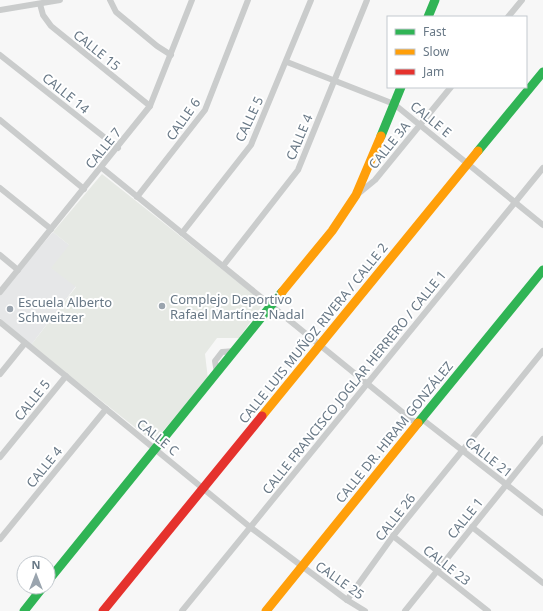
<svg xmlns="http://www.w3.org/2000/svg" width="543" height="611" viewBox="0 0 543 611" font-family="'Noto Sans',sans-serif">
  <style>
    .built { fill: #e6e7e8 }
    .green { fill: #e6e9e4 }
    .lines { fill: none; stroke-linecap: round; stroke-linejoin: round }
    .street { stroke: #cacccc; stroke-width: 6 }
    .fast { stroke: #30b455; stroke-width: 9 }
    .slow { stroke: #ff9f0a; stroke-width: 9 }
    .jam { stroke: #e5322d; stroke-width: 9 }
    .poi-dot { fill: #9aa4ae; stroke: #fff; stroke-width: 1.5 }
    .labels { text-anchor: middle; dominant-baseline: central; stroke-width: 4; stroke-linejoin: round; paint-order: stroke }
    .street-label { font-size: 13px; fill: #687886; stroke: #fff }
    .poi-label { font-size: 13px; fill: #687886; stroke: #fff; text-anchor: start }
  </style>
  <rect width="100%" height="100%" fill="#f7f7f7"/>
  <path class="built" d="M53,232L69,245L76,286L31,345L0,318V294Z"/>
  <path class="green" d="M102,174L262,301L263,304L239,338H217L205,354L208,379L155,440H151L31,345L76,287L51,268L69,245L53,232Z"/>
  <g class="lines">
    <g class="street">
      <path d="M110,0L116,12L157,46L171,55"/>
      <path d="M40,4L43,15L51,26L150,106"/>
      <path d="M0,10L60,0"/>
      <path d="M508,17L522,0"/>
      <path d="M0,55L118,148"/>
      <path d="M287,62L394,104L543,225"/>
      <path d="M0,120L84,189"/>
      <path d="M102,168L417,424"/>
      <path d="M0,188L51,229"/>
      <path d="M358,194L375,180L451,87"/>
      <path d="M137,197L205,110L248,0"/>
      <path d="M182,233L251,145L311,0"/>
      <path d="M0,255L18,270"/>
      <path d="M223,266L298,170L367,0"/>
      <path d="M0,292L150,106L192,0"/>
      <path d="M0,322L250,527L347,600L365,611"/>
      <path d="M217,373L215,361L222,352L235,351"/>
      <path d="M0,374L25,343"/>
      <path d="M422,419L543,513"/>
      <path d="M0,457L66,376"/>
      <path d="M472,527L543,583"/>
      <path d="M393,536L488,611"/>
      <path d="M0,539L106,409"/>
      <path d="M347,600L393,536L543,351"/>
      <path d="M182,611L543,168"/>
      <path d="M405,611L543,439"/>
    </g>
    <g class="fast">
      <path d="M428,17L435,0"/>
      <path d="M381,136L401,87"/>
      <path d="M478,151L543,72"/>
      <path d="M418,423L543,270"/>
      <path d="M48,581L282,292"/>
      <path d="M24,611L43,587"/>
    </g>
    <g class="slow">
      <path d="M282,292L332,231L356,195L381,136"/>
      <path d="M262,416L478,151"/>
      <path d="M266,611L418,423"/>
    </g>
    <path class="jam" d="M103,611L262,416"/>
  </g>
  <g class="poi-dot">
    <circle cx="162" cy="306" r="4"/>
    <circle cx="10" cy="309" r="4"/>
  </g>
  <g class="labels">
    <g class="street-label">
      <text transform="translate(97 50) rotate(39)">CALLE 15</text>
      <text transform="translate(66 93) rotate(39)">CALLE 14</text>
      <text transform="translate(183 119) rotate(-55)">CALLE 6</text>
      <text transform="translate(249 119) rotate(-65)">CALLE 5</text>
      <text transform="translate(431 119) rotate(39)">CALLE E</text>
      <text transform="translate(299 137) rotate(-67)">CALLE 4</text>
      <text transform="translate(389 145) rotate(-51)">CALLE 3A</text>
      <text transform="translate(103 148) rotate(-51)">CALLE 7</text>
      <text transform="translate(313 333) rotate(-51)">CALLE LUIS MUÑOZ RIVERA / CALLE 2</text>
      <text transform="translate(354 382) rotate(-51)">CALLE FRANCISCO JOGLAR HERRERO / CALLE 1</text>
      <text transform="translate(32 400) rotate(-51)">CALLE 5</text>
      <text transform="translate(394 432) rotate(-51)">CALLE DR. HIRAM GONZÁLEZ</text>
      <text transform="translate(158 437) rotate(39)">CALLE C</text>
      <text transform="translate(489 457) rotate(38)">CALLE 21</text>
      <text transform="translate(44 467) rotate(-51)">CALLE 4</text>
      <text transform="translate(395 517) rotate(-52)">CALLE 26</text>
      <text transform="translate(465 518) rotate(-51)">CALLE 1</text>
      <text transform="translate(447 565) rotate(38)">CALLE 23</text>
      <text transform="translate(340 580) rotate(35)">CALLE 25</text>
    </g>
    <g class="poi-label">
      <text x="170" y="299">Complejo Deportivo<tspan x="170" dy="15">Rafael Martínez Nadal</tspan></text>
      <text x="18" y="302">Escuela Alberto<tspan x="18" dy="15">Schweitzer</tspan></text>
    </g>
  </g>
  <rect x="387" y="16" width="140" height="72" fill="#ffffff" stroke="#c3c9cf"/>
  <rect x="395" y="29" width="20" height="6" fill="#30b455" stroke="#c3c9cf"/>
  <text x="423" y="36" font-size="12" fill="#687886">Fast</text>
  <rect x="395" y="49" width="20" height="6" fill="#ff9f0a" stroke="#c3c9cf"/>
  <text x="423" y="56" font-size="12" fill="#687886">Slow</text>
  <rect x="395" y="69" width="20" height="6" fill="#e5322d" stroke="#c3c9cf"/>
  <text x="423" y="76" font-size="12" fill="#687886">Jam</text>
  <g transform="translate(36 575)"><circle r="19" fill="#ffffff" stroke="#c3c9cf"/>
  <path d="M0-3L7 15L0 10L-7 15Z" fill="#9aa4ae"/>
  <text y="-6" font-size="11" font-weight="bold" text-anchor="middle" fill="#687886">N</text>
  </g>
</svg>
